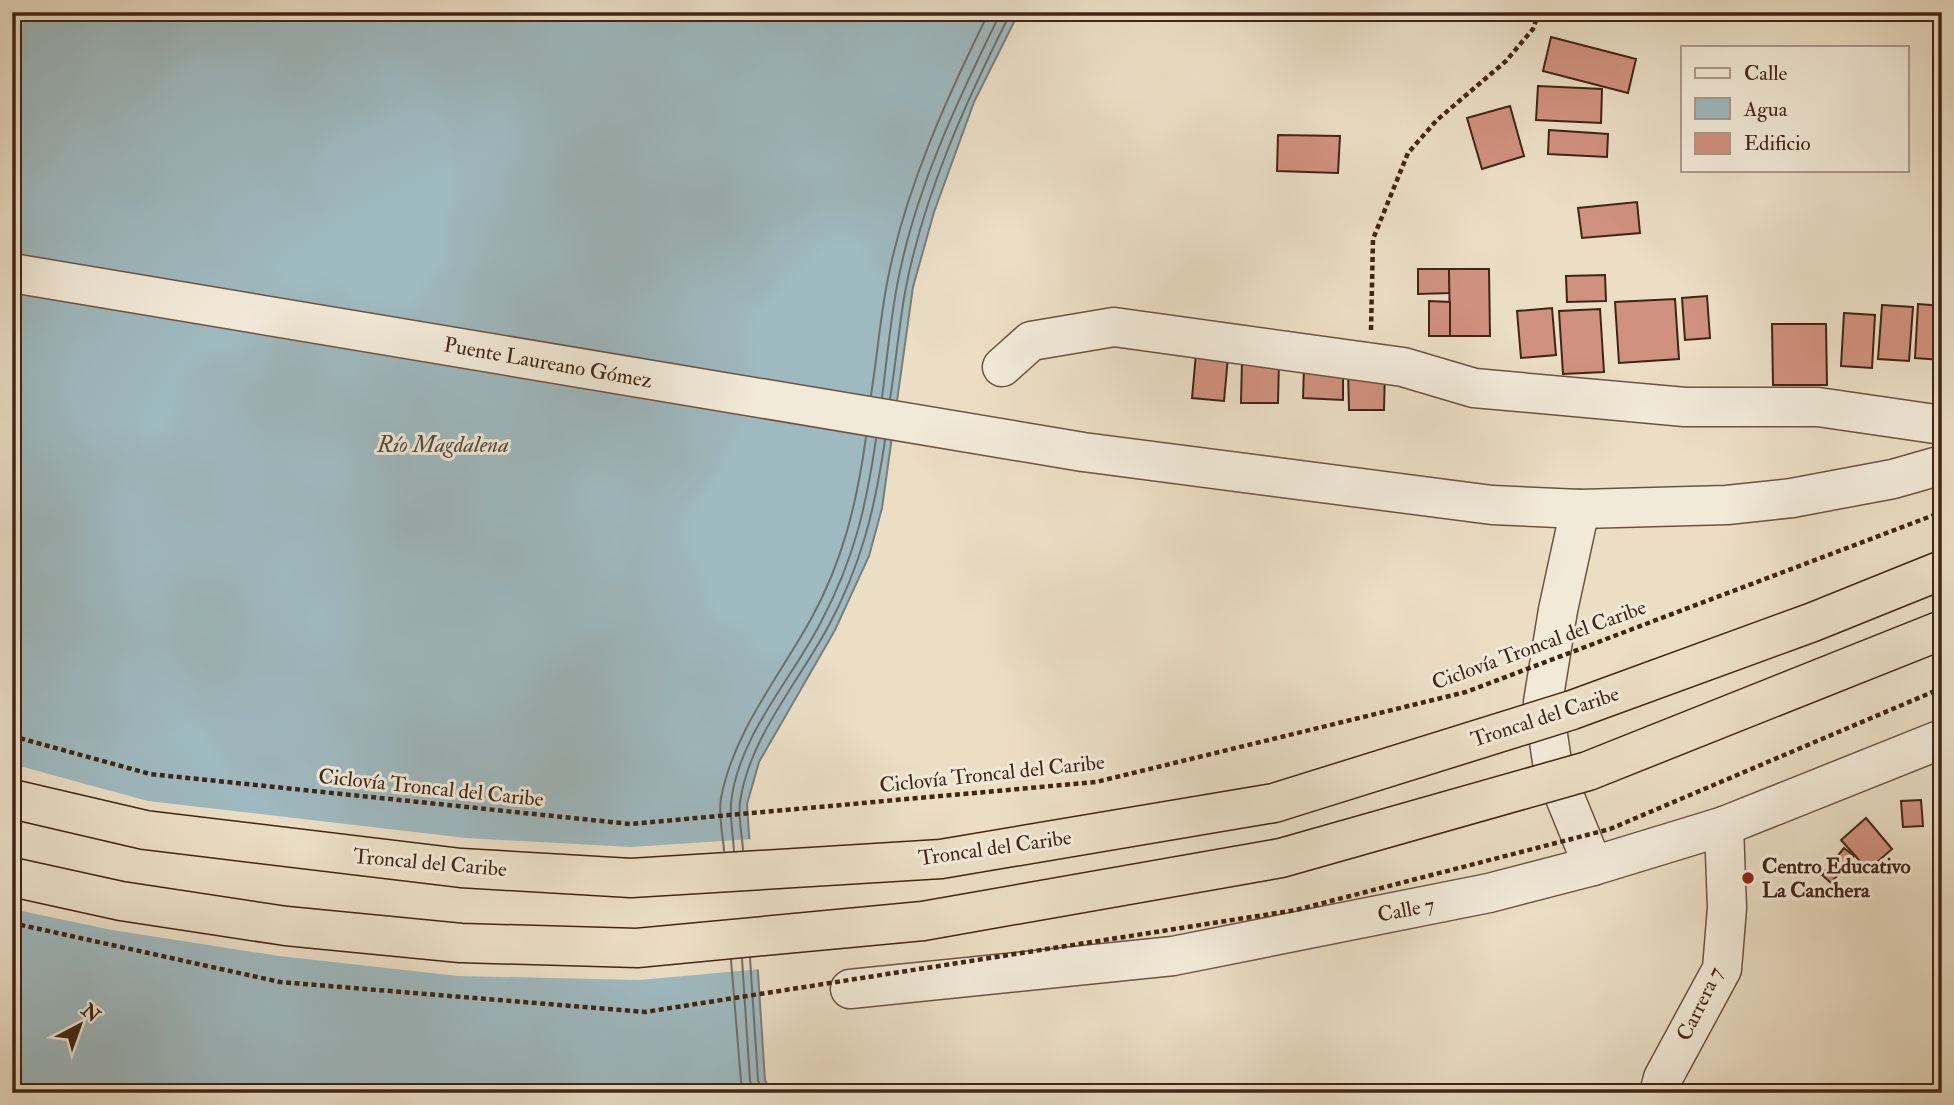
<svg xmlns="http://www.w3.org/2000/svg" width="1954" height="1105" viewBox="0 0 1954 1105" font-family="'IM FELL Double Pica',serif">
  <style>
    .water { fill: #9eb9c0; stroke: #797e7b; stroke-width: 2 }
    .pier { fill: #ebdec5 }
    .lines { fill: none; stroke-linecap: round; stroke-linejoin: round }
    .shore { stroke: #706f6a; stroke-width: 2 }
    .building { fill: #d1917f; stroke: #412513; stroke-width: 2 }
    .minor-casing { stroke: #6c5340; stroke-width: 41 }
    .path { stroke: #412513; stroke-width: 4.5; stroke-dasharray: 5 3.5; stroke-linecap: butt }
    .minor { stroke: #f2ead9; stroke-width: 38 }
    .trunk-bridge-casing { stroke: #412513; stroke-width: 41; stroke-linecap: butt }
    .path-bridge { stroke: #412513; stroke-width: 4.5; stroke-dasharray: 5 3.5; stroke-linecap: butt }
    .trunk-bridge { stroke: #ebdec5; stroke-width: 38 }
    .poi-dot { fill: #8f2418; stroke: #f2ead9; stroke-width: 2.5 }
    .labels { text-anchor: middle; dominant-baseline: central; stroke-width: 6; stroke-linejoin: round; paint-order: stroke }
    .street-label { font-size: 21px; fill: #412513; stroke: #f2ead9 }
    .poi-label { font-size: 21px; font-weight: bold; fill: #412513; stroke: #f2ead9; text-anchor: start }
    .water-label { font-size: 23px; font-style: italic; fill: #584a3e; stroke: #f2ead9 }
  </style>
  <rect width="100%" height="100%" fill="#ebdec5"/>
  <filter id="stains"><feTurbulence type="fractalNoise" baseFrequency=".00286" numOctaves="4"/><feColorMatrix values="0 0 0 0 .2 0 0 0 0 .09 0 0 0 0 .02 0 0 0 .5 -.17"/></filter>
  <radialGradient id="worn" r=".72"><stop offset=".6" stop-color="#630" stop-opacity="0"/><stop offset="1" stop-color="#630" stop-opacity=".3"/></radialGradient>
  <path class="water" d="M12,12H1019L974,102L934,212L913,287L882,508L869,556L835,630L759,762L747,804L765,1080L771,1093H12Z"/>
  <path class="pier" d="M12,764L148,801L466,838L631,847L753,839L762,969L639,980L458,976L279,956L112,930L12,909Z"/>
  <g class="lines">
    <g class="shore">
      <path d="M871,395C877,358 880,320 887,283C905,189 947,97 989,12"/>
      <path d="M882,397C887,360 890,323 897,286C914,192 959,97 1001,12"/>
      <path d="M890,399C896,362 899,324 906,287C925,191 967,99 1011,12"/>
      <path d="M743,850C742,835 738,817 740,802C749,738 798,683 828,627C861,566 875,509 885,440"/>
      <path d="M724,851C723,835 718,815 721,798C734,731 779,677 811,619C843,561 857,502 866,437"/>
      <path d="M734,851C733,835 730,818 731,803C738,736 792,679 821,622C854,559 866,508 876,439"/>
      <path d="M750,958L758,1080L763,1093"/>
      <path d="M742,959L750,1081L754,1093"/>
      <path d="M731,960L742,1093"/>
    </g>
  </g>
  <g class="building">
    <path d="M1551,37L1636,59L1628,93L1543,71Z"/>
    <path d="M1538,86L1602,89L1601,123L1536,120Z"/>
    <path d="M1510,106L1524,156L1482,169L1467,118Z"/>
    <path d="M1549,130L1608,134L1607,157L1548,154Z"/>
    <path d="M1278,135L1340,136L1338,173L1277,171Z"/>
    <path d="M1637,202L1640,233L1582,238L1578,208Z"/>
    <path d="M1418,269H1449L1450,293L1418,294Z"/>
    <path d="M1449,269H1489L1490,336H1450Z"/>
    <path d="M1605,275L1606,301L1567,302L1566,276Z"/>
    <path d="M1707,296L1710,338L1685,340L1682,298Z"/>
    <path d="M1675,299L1679,359L1619,363L1615,302Z"/>
    <path d="M1429,301L1450,302V336H1429Z"/>
    <path d="M1918,304L1942,306V360L1915,358Z"/>
    <path d="M1882,305L1913,307L1909,361L1878,359Z"/>
    <path d="M1552,308L1556,355L1521,358L1517,311Z"/>
    <path d="M1600,309L1604,372L1563,374L1559,311Z"/>
    <path d="M1844,313L1875,315L1872,368L1841,366Z"/>
    <path d="M1772,324H1826L1827,385H1773Z"/>
    <path d="M1196,353L1228,357L1224,401L1192,398Z"/>
    <path d="M1242,360L1279,361L1278,403H1241Z"/>
    <path d="M1304,366L1343,367V400L1303,398Z"/>
    <path d="M1348,369H1385L1384,410H1349Z"/>
    <path d="M1921,800L1923,826L1903,827L1901,801Z"/>
    <path d="M1866,818L1892,849L1868,870L1841,840Z"/>
    <path d="M1844,848L1854,856L1831,883L1822,875Z"/>
    <path d="M1918,1085L1942,1086V1093H1919Z"/>
  </g>
  <g class="lines">
    <g class="minor-casing">
      <g id="minor">
        <path d="M12,273L1083,452L1492,505L1580,509L1727,505L1792,498L1893,479L1942,465"/>
        <path d="M1002,367L1031,341L1114,327L1403,367L1474,388L1685,407H1818L1942,425"/>
        <path d="M1580,509L1558,610L1543,702L1553,768L1593,866"/>
        <path d="M850,989L1173,956L1489,893L1593,866L1724,826L1942,739"/>
        <path d="M1659,1093L1663,1078L1722,969L1727,908L1724,826"/>
      </g>
    </g>
    <path class="path" d="M1371,330L1373,239L1408,153L1437,120L1506,61L1533,29L1539,12"/>
    <use href="#minor" class="minor"/>
    <g class="trunk-bridge-casing">
      <g id="trunk-bridge">
        <path d="M12,799L145,830L461,868L631,878L941,859L1274,803L1572,710L1813,622L1942,570"/>
        <path d="M12,877L121,901L286,926L461,943L637,948L923,921L1281,858L1588,771L1942,630"/>
      </g>
    </g>
    <g class="path-bridge">
      <path d="M12,736L150,774L630,824L1096,782L1466,692L1942,512"/>
      <path d="M12,923L280,982L645,1012L1296,910L1610,829L1942,688"/>
    </g>
    <use href="#trunk-bridge" class="trunk-bridge"/>
  </g>
  <circle class="poi-dot" cx="1748" cy="878" r="7"/>
  <g class="labels">
    <g class="street-label">
      <text transform="translate(548 363) rotate(10)">Puente Laureano Gómez</text>
      <text transform="translate(1539 645) rotate(-20)">Ciclovía Troncal del Caribe</text>
      <text transform="translate(1545 717) rotate(-18)">Troncal del Caribe</text>
      <text transform="translate(992 774) rotate(-6)">Ciclovía Troncal del Caribe</text>
      <text transform="translate(431 788) rotate(6)">Ciclovía Troncal del Caribe</text>
      <text transform="translate(995 848) rotate(-8)">Troncal del Caribe</text>
      <text transform="translate(430 863) rotate(5)">Troncal del Caribe</text>
      <text transform="translate(1406 910) rotate(-11)">Calle 7</text>
      <text transform="translate(1700 1004) rotate(-64)">Carrera 7</text>
    </g>
    <g class="poi-label">
      <text x="1762" y="866">Centro Educativo<tspan x="1762" dy="24">La Canchera</tspan></text>
    </g>
    <g class="water-label">
      <text x="443" y="444">Río Magdalena</text>
    </g>
  </g>
  <rect width="1954" height="1105" fill="none" stroke="#ebdec5" stroke-width="42"/>
  <rect x="14" y="14" width="1926" height="1077" fill="none" stroke="#412513" stroke-width="3.5"/>
  <rect x="21" y="21" width="1912" height="1063" fill="none" stroke="#412513" stroke-width="2"/>
  <rect x="1681" y="46" width="228" height="126" fill="#f2ead9" stroke="#ab9b8a" stroke-width="2"/>
  <rect x="1695" y="68" width="35" height="10" fill="#f2ead9" stroke="#ab9b8a" stroke-width="2"/>
  <text x="1744" y="80" font-size="21" fill="#412513">Calle</text>
  <rect x="1695" y="98" width="35" height="21" fill="#9eb9c0" stroke="#ab9b8a" stroke-width="2"/>
  <text x="1744" y="116" font-size="21" fill="#412513">Agua</text>
  <rect x="1695" y="133" width="35" height="21" fill="#d1917f" stroke="#ab9b8a" stroke-width="2"/>
  <text x="1744" y="150" font-size="21" fill="#412513">Edificio</text>
  <g transform="translate(80 1025) rotate(41)" stroke="#f2ead9" stroke-width="5" paint-order="stroke">
  <path d="M0-5L12 26L0 18L-12 26Z" fill="#412513"/>
  <text y="-10" font-size="19" font-weight="bold" text-anchor="middle" fill="#412513">N</text>
  </g>
  <rect width="100%" height="100%" filter="url(#stains)"/>
  <rect width="100%" height="100%" fill="url(#worn)"/>
</svg>
